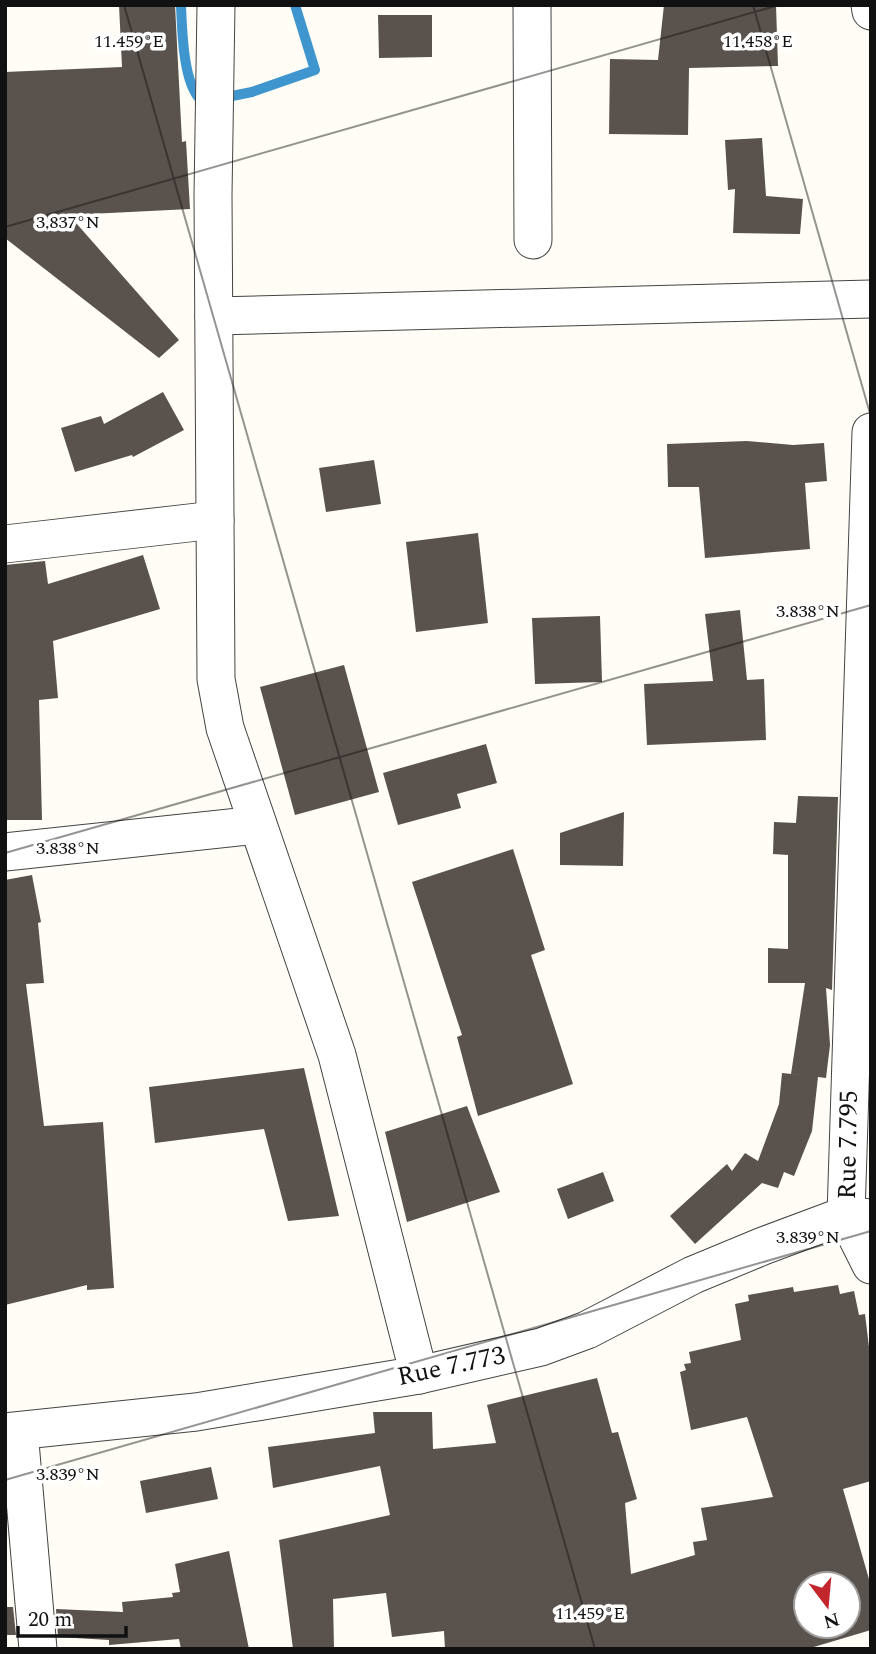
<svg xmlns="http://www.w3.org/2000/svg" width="876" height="1654" viewBox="0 0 876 1654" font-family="Spectral,serif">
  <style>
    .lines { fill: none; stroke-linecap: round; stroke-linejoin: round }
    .stream { stroke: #3f96cf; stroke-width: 10 }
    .building { fill: #5a524d; fill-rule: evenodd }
    .minor-casing { stroke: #444; stroke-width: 39 }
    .minor { stroke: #fff; stroke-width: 37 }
    .ticks { fill: none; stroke: #111; stroke-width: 2; stroke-opacity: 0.45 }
    .labels { text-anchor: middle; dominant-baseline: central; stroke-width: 7; stroke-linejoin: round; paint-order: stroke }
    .street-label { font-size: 26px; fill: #111; stroke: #fff }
    .ticks-label { font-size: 18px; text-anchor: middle; fill: #111; stroke: #fff; stroke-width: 7; stroke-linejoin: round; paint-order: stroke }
  </style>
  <rect width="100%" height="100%" fill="#fffdf5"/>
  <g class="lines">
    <g class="stream">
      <path d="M181,5C182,29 183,84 201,100H206"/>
      <path d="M222,98L252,92L315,70L295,5"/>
    </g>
  </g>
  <g class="building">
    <path d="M119,5H175L182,142L186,141L190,209L69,215L179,340L159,358L5,238V72L122,67Z"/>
    <path d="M664,5H776L778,66L689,68L688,135L609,134L610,59L658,60Z"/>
    <path d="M378,15H432V57L379,58Z"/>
    <path d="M762,138L766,196L803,199L800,234L733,233L735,189L728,190L725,140Z"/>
    <path d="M163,392L184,430L133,457L132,455L75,472L61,428L101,416L104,424Z"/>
    <path d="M747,441L793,445L824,443L827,481L805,483L810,549L705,558L699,487H668L667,444Z"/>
    <path d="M374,460L381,504L326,512L319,468Z"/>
    <path d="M478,533L488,623L416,632L406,542Z"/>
    <path d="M143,555L160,609L53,641L58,698L39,700L42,820H5V565L45,561L48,584Z"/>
    <path d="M740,610L747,680L764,679L766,740L647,745L644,684L713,681L705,614Z"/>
    <path d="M600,616L602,682L535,684L532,618Z"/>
    <path d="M344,665L379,792L295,815L260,687Z"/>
    <path d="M486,744L497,783L457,794L461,808L398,825L383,773Z"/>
    <path d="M798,796L838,797L832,990L826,988L830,1045L826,1078L818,1077L812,1131L794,1176L784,1172L778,1188L762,1183L695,1244L670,1216L727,1164L732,1171L745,1153L758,1161L779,1104L782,1073L811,1076L791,1074L805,983H768V948L788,949V855L773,854L774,822L796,823Z"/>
    <path d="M624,812L623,866L560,865V833Z"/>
    <path d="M513,849L545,950L531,955L573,1084L478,1116L457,1037L462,1035L412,882Z"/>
    <path d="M32,875L41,922L38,923L44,983L26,984L44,1126L103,1122L114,1288L87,1290V1285L5,1305V880Z"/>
    <path d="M304,1068L339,1216L288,1221L264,1129L155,1143L149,1087Z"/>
    <path d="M467,1106L500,1192L407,1222L385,1132Z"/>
    <path d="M603,1172L614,1201L568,1219L557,1189Z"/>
    <path d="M838,1285L840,1294L854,1291L859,1315L865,1314L871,1363V1481L843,1489L871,1586V1630L807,1649H445L444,1631L392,1637L386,1593L333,1599L334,1649H293L279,1540L390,1515L380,1466L273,1488L268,1447L375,1433L373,1412H432L433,1449L496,1443L487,1405L597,1378L612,1433L618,1432L637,1499L625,1503L631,1574L695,1555L693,1542L707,1540L701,1508L773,1497L747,1417L691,1430L680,1372L686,1370L684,1364L691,1363L689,1352L741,1340L735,1304L749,1301L748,1295L793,1287L794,1292ZM806,1584H848V1626H806Z"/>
    <path d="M211,1467L218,1499L146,1513L140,1481Z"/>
    <path d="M229,1551L249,1649H181L179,1639L109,1645V1640L58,1637L56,1609L123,1612L122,1602L173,1597L172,1593L180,1592L175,1564Z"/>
    <path d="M5,1607H13L16,1635H5Z"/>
  </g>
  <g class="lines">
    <g class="minor-casing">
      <g id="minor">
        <path d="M216,5L213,195L216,679L225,728L337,1055L419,1375"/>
        <path d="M532,5L533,240"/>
        <path d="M870,5L871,11"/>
        <path d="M214,316L871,299"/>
        <path d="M871,432L846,1215L871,1265"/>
        <path d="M5,544L215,520"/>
        <path d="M5,852L258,825"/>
        <path d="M19,1431L38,1649"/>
        <path d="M5,1432L196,1412L419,1375L541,1347L587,1330L693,1275L763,1246L846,1215L871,1218"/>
      </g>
    </g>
    <use href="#minor" class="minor"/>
  </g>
  <path class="ticks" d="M124,5L595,1649M753,5L871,417M5,227L779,5M5,853L871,605M5,1480L871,1231"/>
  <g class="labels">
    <g class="street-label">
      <text transform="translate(848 1145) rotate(-89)">Rue 7.795</text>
      <text transform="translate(451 1366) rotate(-12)">Rue 7.773</text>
    </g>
  </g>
  <g class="ticks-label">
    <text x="129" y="47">11.459°E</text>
    <text x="758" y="47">11.458°E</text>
    <text x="68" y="228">3.837°N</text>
    <text x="808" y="617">3.838°N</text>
    <text x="68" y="854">3.838°N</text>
    <text x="808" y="1243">3.839°N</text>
    <text x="68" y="1480">3.839°N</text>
    <text x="590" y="1619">11.459°E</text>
  </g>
  <rect width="876" height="1654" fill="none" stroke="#111111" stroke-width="14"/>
  <g transform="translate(827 1605) rotate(164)"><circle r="33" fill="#ffffff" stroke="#a0a0a0" stroke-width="2"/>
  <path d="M0-5L12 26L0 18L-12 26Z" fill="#c4262e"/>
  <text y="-10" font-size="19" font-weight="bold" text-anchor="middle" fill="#111111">N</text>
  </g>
  <path d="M18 1626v10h108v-10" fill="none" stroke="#111111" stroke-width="3.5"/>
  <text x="28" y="1626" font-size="21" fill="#111111" stroke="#ffffff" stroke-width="5" paint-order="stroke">20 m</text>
</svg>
